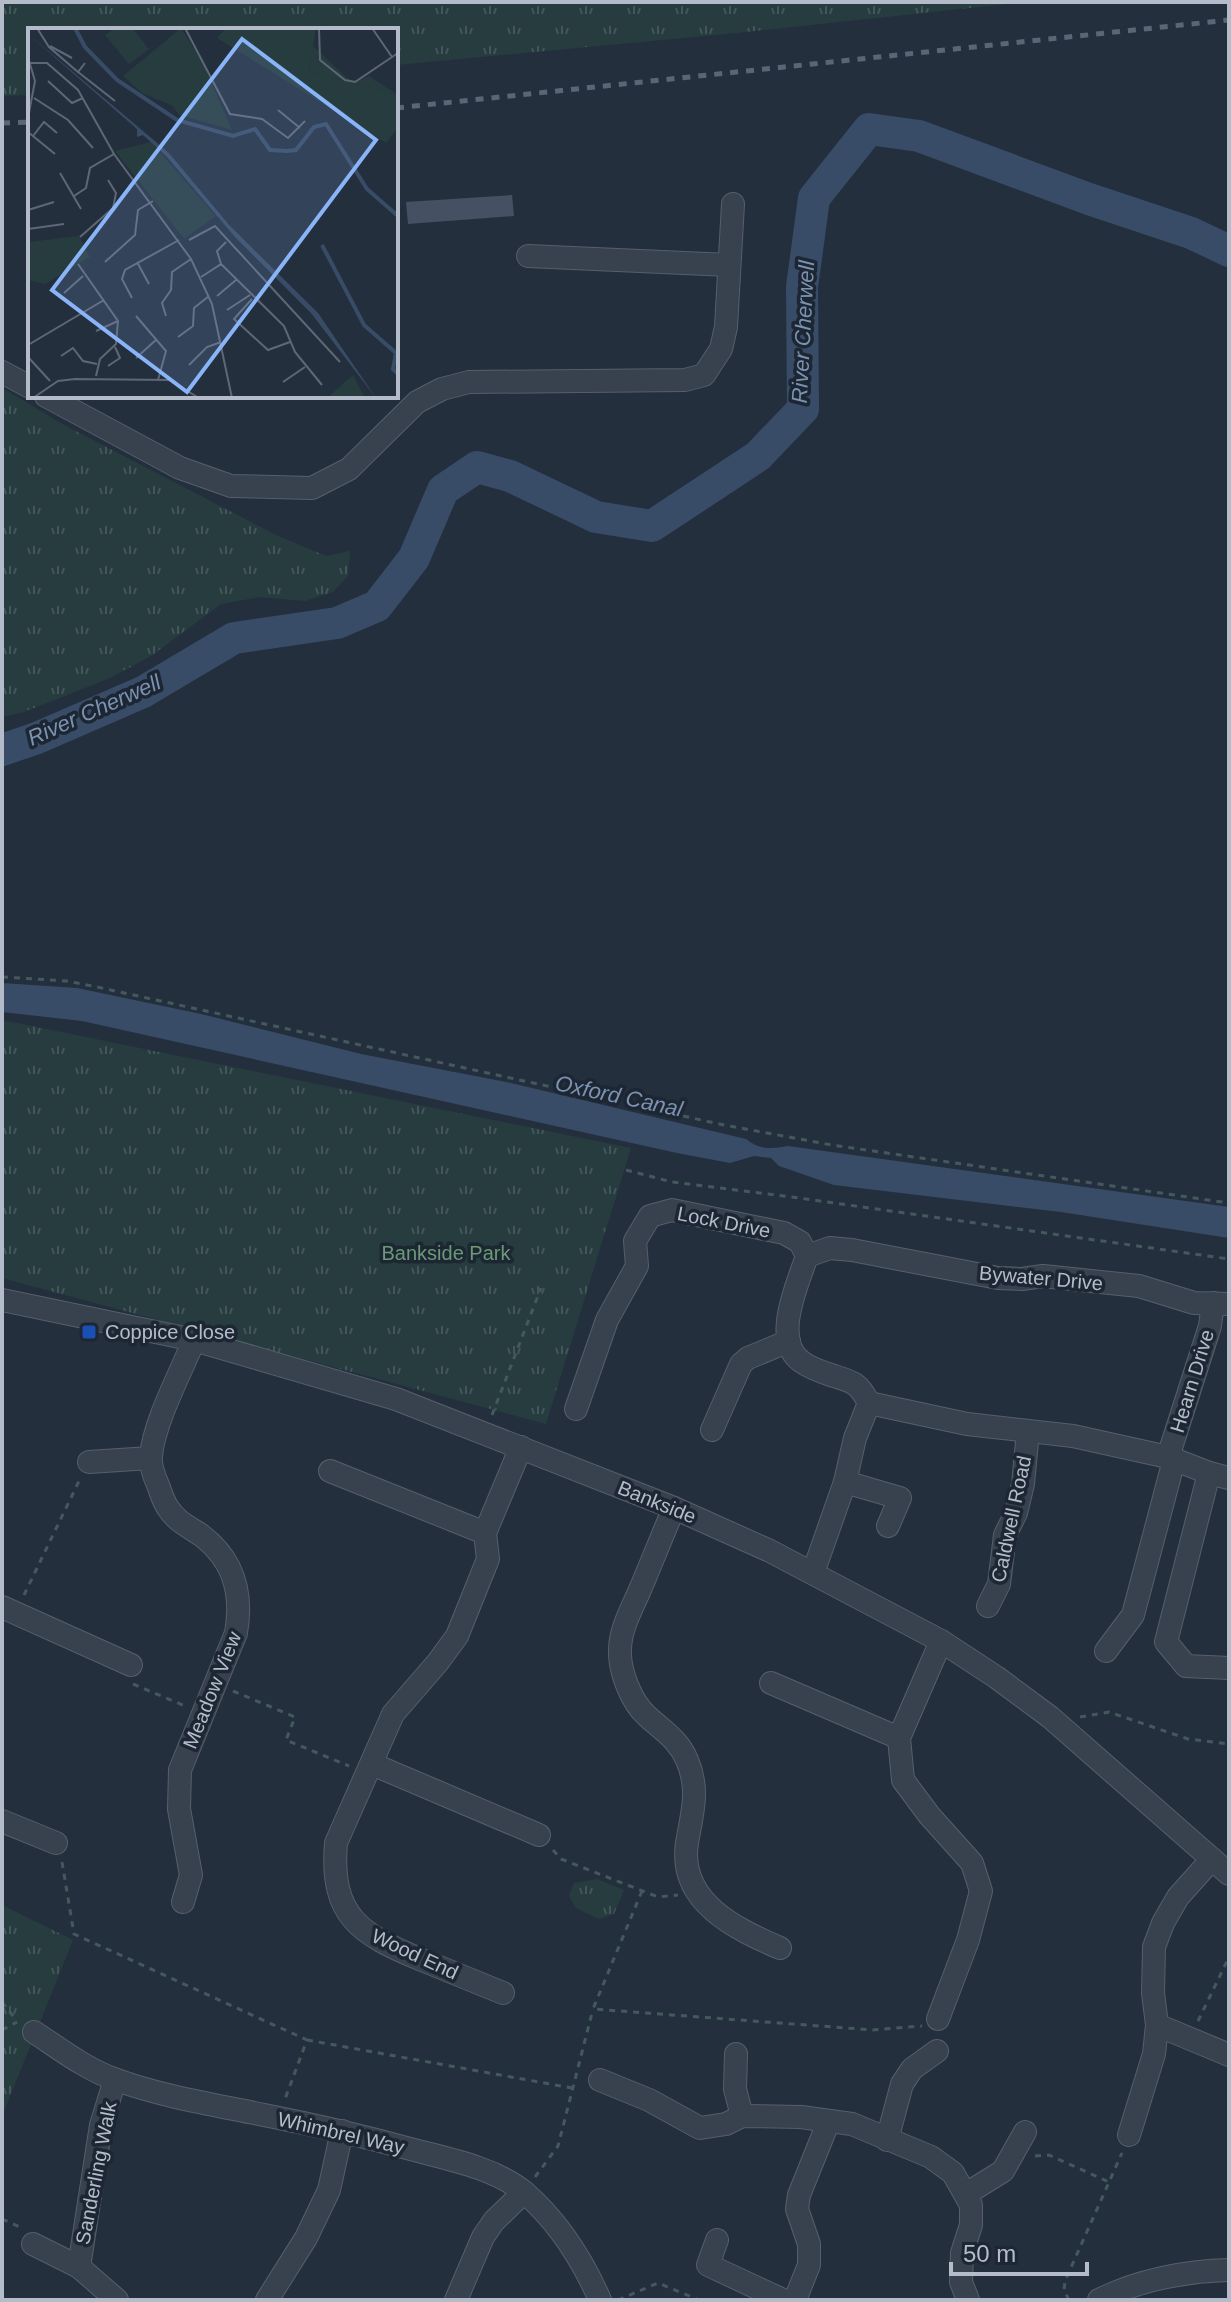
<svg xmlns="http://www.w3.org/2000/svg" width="1231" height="2302" viewBox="0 0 1231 2302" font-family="Helvetica,sans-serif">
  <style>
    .grass { fill: url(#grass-tufts) }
    .water { fill: #394c67 }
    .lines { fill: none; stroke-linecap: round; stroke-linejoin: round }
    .river { stroke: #394c67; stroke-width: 32 }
    .building { fill: #455162 }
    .minor-casing { stroke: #565f6c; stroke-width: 24 }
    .path { stroke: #44595c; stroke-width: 3; stroke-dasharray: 6 6; stroke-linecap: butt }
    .minor { stroke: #38414e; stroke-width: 22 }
    .rail { stroke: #5a6575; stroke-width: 5; stroke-dasharray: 8 8; stroke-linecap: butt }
    .transit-dot { fill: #1a4fb4; stroke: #1d2633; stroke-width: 3 }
    .labels { text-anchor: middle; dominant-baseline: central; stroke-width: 7; stroke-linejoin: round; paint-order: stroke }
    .street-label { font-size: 20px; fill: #b4bcc9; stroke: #1d2633 }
    .park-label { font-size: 20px; fill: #6b9a76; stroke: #1d2633 }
    .poi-label { font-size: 20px; fill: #b4bcc9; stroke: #1d2633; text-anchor: start }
    .water-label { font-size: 22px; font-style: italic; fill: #7c92b1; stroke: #1d2633 }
    .inset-river { fill: none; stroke: #394c67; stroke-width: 4 }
    .inset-road { fill: none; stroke: #5e6776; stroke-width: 2 }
    .view { fill: #8ab4f8; fill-opacity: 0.15; stroke: #8ab4f8; stroke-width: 4 }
    .inset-edge { fill: none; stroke: #b4bcc9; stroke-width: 4 }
  </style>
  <defs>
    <pattern id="grass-tufts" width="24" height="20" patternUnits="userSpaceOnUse" patternTransform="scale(2)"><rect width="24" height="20" fill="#263c3f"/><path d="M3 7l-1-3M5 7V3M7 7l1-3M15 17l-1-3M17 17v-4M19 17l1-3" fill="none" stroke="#435659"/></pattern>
  </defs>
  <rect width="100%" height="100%" fill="#242f3e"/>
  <g class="grass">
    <path d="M2,2H1026L736,33L396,65V30H30V95L2,96Z"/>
    <path d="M2,388L64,425L276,535L326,556L350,551L348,576L333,592L305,601L260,597L221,604L151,656L110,678L24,712L2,717Z"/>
    <path d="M2,1020L631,1148L546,1424L2,1278Z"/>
    <path d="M597,1879L624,1890L614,1914L599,1919L576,1908L569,1896L574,1883Z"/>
    <path d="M2,1905L73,1940L2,2116Z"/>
  </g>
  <path class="water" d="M2,983L77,988L201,1014L361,1054L511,1083L746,1139C759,1150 772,1149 788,1146L1229,1207V1238L1061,1212L834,1185L779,1166L771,1158L754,1156L730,1163L677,1153L82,1021L2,1012Z"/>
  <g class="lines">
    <path class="river" d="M2,750L37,738L143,692L234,638L337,623L377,606L414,558L443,490L477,467L510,476L596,517L652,526L758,456L803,409L802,287L814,198L869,129L919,136L1089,199L1191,233L1229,251"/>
  </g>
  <path class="building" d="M512,195L514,216L408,224L406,202Z"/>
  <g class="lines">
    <g class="minor-casing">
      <g id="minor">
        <path d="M528,256L729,265"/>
        <path d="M2,372L30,387"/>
        <path d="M46,396L180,468L231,486L312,488L349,469L417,402L442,389L469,382L685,380L704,375L721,349L726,327L733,204"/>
        <path d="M807,1256L830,1248L852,1250L998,1278L1022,1279L1043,1276L1139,1286L1194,1303L1229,1304"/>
        <path d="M807,1256C798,1283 771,1341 802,1362C810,1368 822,1372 831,1375C853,1382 858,1382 869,1403L855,1438L845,1482L813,1573"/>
        <path d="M2,1300L194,1340L396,1399L674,1508L770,1551L941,1641L996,1677L1050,1717L1229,1874"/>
        <path d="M869,1403L967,1424L1073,1436L1168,1457L1209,1473L1229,1478"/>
        <path d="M576,1409L607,1320L637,1266L635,1241L650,1216L672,1210L784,1233L800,1242L807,1256"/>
        <path d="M712,1430L741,1364L748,1358L789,1341"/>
        <path d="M1168,1457L1210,1326L1213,1303"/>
        <path d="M89,1462L150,1458"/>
        <path d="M330,1471L485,1533"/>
        <path d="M1209,1473L1166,1642L1186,1666L1229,1668"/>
        <path d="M845,1482L900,1498L888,1526"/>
        <path d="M674,1508C662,1536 651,1564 639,1592C631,1610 620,1630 620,1650C619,1670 631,1702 647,1716C663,1731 678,1739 687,1760C700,1790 692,1813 687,1843C678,1902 736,1929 780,1948"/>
        <path d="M988,1606L999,1584L1005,1535L1016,1513L1023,1484L1028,1431"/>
        <path d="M2,1607L131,1665"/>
        <path d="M1106,1651L1133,1615L1174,1460"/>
        <path d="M771,1683L899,1738"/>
        <path d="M372,1764L539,1835"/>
        <path d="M2,1821L56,1843"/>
        <path d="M183,1902L191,1875L179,1809L180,1770L236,1633C243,1593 234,1560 201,1535C189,1527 176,1521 168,1508C163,1501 161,1493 158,1485C154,1476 150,1465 151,1456C154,1422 181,1372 194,1340"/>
        <path d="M503,1993C476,1982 449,1971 422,1960C360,1934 330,1917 336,1843L393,1714L438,1662L457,1636L488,1559L485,1533L521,1447"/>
        <path d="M938,2019L968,1940L981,1891L972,1863L929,1815L903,1780L899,1738L941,1641"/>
        <path d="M1157,2025L1229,2055"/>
        <path d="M34,2032C60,2049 87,2070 117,2080C164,2097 216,2105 264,2115C316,2125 367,2137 418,2151C453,2160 496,2169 524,2192C559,2222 582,2259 600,2300"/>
        <path d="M736,2054L735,2089L742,2116"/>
        <path d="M600,2080L649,2100L700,2128L726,2124L742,2116L801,2117L852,2124L931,2157L953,2173L971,2205V2225L962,2253L961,2282L968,2300"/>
        <path d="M1129,2135L1154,2054L1157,2025L1153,1993L1154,1947L1163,1923L1178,1897L1212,1859"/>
        <path d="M887,2140L902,2084L912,2069L937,2051"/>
        <path d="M966,2194L1003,2171L1025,2132"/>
        <path d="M717,2240L708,2265L783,2300"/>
        <path d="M33,2244L79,2267L117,2300"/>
        <path d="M79,2267L101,2125L115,2080"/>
        <path d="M267,2300L306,2238L329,2190L342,2131"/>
        <path d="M456,2300L483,2237L494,2221L524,2192"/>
        <path d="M795,2300L809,2265V2244L797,2209L799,2195L828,2123"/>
        <path d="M1099,2300C1138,2280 1186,2271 1229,2270"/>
      </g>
    </g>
    <g class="path">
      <path d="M2,977L67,981L97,987L724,1125L832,1145L1229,1203"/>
      <path d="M626,1170L672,1182L799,1198L1229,1259"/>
      <path d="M492,1415L541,1288"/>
      <path d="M24,1595L80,1479"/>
      <path d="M133,1684L185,1706"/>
      <path d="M233,1691L295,1717L286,1740L349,1766"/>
      <path d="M1080,1717L1109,1712L1188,1739L1229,1744"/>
      <path d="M553,1850L561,1859L658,1897L678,1895"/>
      <path d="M62,1862L74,1934L307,2040L285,2099"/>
      <path d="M642,1891L593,2009L873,2030L922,2026"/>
      <path d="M2,2002L17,2021"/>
      <path d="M1198,2021L1229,1957"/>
      <path d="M2,2030L17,2022"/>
      <path d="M307,2040L572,2088"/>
      <path d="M1035,2156L1049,2155L1109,2182"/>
      <path d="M535,2177L558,2146L593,2009"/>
      <path d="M2,2219L20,2227"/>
      <path d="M618,2300L658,2283L699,2300"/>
      <path d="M1069,2300L1064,2290L1065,2281L1122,2153"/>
    </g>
    <use href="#minor" class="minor"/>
    <g class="rail">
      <path d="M396,108L1229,20"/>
      <path d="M2,123L30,122"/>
    </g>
  </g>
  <rect class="transit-dot" x="81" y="1324" width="16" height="16" rx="4"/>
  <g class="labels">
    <g class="street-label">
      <text transform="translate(724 1222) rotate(11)">Lock Drive</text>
      <text transform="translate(1041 1278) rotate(5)">Bywater Drive</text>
      <text transform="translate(1192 1381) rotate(-73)">Hearn Drive</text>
      <text transform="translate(657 1502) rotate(22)">Bankside</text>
      <text transform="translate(1011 1519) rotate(-78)">Caldwell Road</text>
      <text transform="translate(212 1690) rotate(-68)">Meadow View</text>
      <text transform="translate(415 1954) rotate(25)">Wood End</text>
      <text transform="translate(341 2133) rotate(13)">Whimbrel Way</text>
      <text transform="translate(96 2173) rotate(-79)">Sanderling Walk</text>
    </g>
    <g class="park-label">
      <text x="446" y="1253">Bankside Park</text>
    </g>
    <g class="poi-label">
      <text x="105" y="1332">Coppice Close</text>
    </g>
    <g class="water-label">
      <text transform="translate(803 332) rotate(-87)">River Cherwell</text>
      <text transform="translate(94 710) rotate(-24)">River Cherwell</text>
      <text transform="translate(619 1096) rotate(12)">Oxford Canal</text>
    </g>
  </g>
  <g transform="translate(28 28)">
    <rect width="370" height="370" fill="#242f3e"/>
    <path d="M153,0L175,35L204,102L151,87L145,78L114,65L95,48ZM198,0H288L281,43L370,67V100L358,115L189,10ZM123,114L188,188L156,211L87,123ZM51,208L62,229L17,256L0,252V214ZM325,347L337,370H299Z" fill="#263c3f"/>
    <path d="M285,18L319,50L329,54L341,48L370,67L281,43Z" fill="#263c3f"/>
    <path d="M87,0H104L121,21L101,36L77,7Z" fill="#263c3f"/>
    <path d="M0,6L141,125L202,198L290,285L348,370L283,285L207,209L139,129L115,107L109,109V101Z" fill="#394c67"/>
    <path class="inset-river" d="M47,0L57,19L89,52L149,92L205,108L227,101L242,122L259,123L268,122L286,99L298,96L339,161L370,188M294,217L336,297L368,325L365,341L370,346"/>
    <path class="inset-road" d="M9,0L21,19L50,44L57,35M157,0L202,86L234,91L260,110L277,93M291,0L292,32L317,52L327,54L370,25M344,0L364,29M22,18L44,30M0,29L7,53L0,90M2,35H19L50,62L86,126L163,231L184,276L204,370M50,44L87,73M20,53L44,75L55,70M6,70L40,92L65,120M250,82L272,100M0,104L27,126M5,108L16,94L29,105M32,145L53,181M46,168L58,160L62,140L86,126M0,182L26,174M0,201L36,196M52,209L85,180L88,165L80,152M161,212L187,198L312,334M77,234L107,207L110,182L125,173M109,234L121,256M50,236L90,293L88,316L72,331L68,348M193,236L256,298L267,324L294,357M173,249L193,236L189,223L198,214M36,265L55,248M189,268L208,252M104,270L94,251L97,242L151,212M224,271L206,291L240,322L262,314M199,282L222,267M108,288L138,323L130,352M138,288L134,275L143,262L144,244L163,231M68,303L90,293M150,309L165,298L166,280L181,268M0,317L76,272M33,328L45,320L55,333L69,336M0,329L22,353M108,330L129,311M161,337L179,319L193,314M80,338L92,330L87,319M255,354L277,339M5,370L30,353L47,351L141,352L171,370"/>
    <path class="view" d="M214,11L348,112L159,364L24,262Z"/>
    <rect width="370" height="370" class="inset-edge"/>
  </g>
  <rect width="1231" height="2302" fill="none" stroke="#b4bcc9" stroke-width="8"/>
  <path d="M951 2262v12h136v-12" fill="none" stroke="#b4bcc9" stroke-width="4"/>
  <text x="963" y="2262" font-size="24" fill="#b4bcc9" stroke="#1d2633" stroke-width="6" paint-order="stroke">50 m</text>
</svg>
